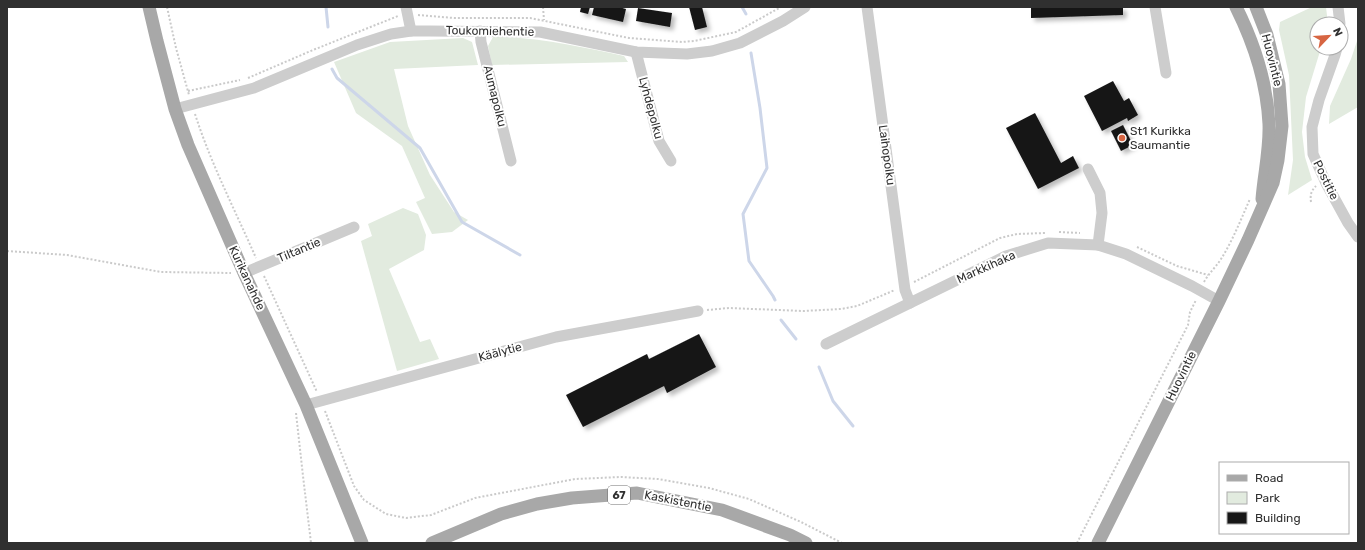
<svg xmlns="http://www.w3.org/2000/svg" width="1365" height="550" viewBox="0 0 1365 550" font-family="Rubik,sans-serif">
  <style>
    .green { fill: #e2ebdf }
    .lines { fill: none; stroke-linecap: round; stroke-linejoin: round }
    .stream { stroke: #cdd6e9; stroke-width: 3 }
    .building { fill: #171717; filter: url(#shadow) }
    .path { stroke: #cacaca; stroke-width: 2; stroke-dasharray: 2 2; stroke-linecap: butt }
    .minor { stroke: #cdcdcd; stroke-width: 11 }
    .major { stroke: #a8a8a8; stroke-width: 13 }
    .poi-dot { fill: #d76542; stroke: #fff; stroke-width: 1.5 }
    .labels { text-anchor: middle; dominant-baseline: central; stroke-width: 4; stroke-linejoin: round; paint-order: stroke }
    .shield { fill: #fff; stroke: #6e6e6e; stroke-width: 1 }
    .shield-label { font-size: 11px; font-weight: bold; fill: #303030 }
    .street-label { font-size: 12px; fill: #303030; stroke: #fff }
    .poi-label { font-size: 12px; fill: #303030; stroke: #fff; text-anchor: start }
  </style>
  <defs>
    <filter id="shadow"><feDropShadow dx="3.5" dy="3.5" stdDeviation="2" flood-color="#0004"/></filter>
  </defs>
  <rect width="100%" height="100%" fill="#fff"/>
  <g class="green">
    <path d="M1312,7H1326L1328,24H1317V48H1321L1306,97L1302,132L1305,157L1312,180L1288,195L1293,160L1289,75L1279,30L1280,22Z"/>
    <path d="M493,37C538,37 580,47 624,56L628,62L492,65L488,46Z"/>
    <path d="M463,38L472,42L478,65L394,69L408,126L430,175L454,212L468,220L452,232L432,234L416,202L425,198L402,146L356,113L334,62L390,42Z"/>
    <path d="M1358,38V107L1329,124L1330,106L1351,59Z"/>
    <path d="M403,208L418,214L426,235L424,250L389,269L420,342L430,339L439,359L397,371L361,241L372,236L368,224Z"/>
  </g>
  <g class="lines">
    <g class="stream">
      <path d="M326,7L328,27"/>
      <path d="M742,7L746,14"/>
      <path d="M751,53L760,108L767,168L743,214L749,261L773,296L775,300"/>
      <path d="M332,69L337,78L420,148L462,222L520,255"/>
      <path d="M781,320L796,339"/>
      <path d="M819,367L833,401L853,426"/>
    </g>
  </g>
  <g class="building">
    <path d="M581,7H590L588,14L580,12Z"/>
    <path d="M594,7H619L626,9L623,22L592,15Z"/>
    <path d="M689,7H702L707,27L695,30Z"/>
    <path d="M1031,7H1123V15L1031,18Z"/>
    <path d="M638,8L672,13L670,27L636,21Z"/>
    <path d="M1113,81L1124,101L1129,98L1138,115L1128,121L1127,118L1102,131L1084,96Z"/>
    <path d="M1035,113L1061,163L1073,156L1079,168L1038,189L1006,128Z"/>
    <path d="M1123,125L1133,145L1121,151L1111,131Z"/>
    <path d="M699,334L716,367L667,393L664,386L583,427L566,395L647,354L649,359Z"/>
  </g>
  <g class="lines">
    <g class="path">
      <path d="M167,7L176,48L189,95"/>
      <path d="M543,7L544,20"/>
      <path d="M1282,7H1285"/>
      <path d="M418,15L454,18H530L629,38L682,42L694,41L736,32L781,7"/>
      <path d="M248,78L313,50L398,16"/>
      <path d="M188,91L240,80"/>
      <path d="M195,114C211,164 235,210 256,258"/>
      <path d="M1311,202C1310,195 1311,191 1316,186"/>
      <path d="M1059,232L1080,233"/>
      <path d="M1137,247L1177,266L1208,275"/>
      <path d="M7,251L67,255L161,272L231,273"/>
      <path d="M264,276L317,392"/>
      <path d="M914,282L1000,238L1017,234L1045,233"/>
      <path d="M1204,282C1209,273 1216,267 1221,259C1233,240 1241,219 1250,199"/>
      <path d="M707,310L729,308L803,311L841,309L857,306L895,290"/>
      <path d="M325,411L354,486L364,500L386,514L406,518L431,515L475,498L575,479L621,477L658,479L709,488L749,499L801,522L842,543"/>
      <path d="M296,413L303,476L311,543"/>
      <path d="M1077,543L1188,325L1190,312L1196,300"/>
    </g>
    <g class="minor">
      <path d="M406,7L411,31"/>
      <path d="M867,7L905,290L910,303"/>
      <path d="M1155,7L1166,73"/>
      <path d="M1338,7L1340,24"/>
      <path d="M480,31L481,42L511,161"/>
      <path d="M1337,48L1335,55L1319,100L1312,127L1313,154L1326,183L1348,223L1358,237"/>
      <path d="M636,52L659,141L671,161"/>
      <path d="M175,109L254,88L357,45L391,34L411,31H429L540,32L636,52L687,54L712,51L740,43L783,21L805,7"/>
      <path d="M1088,169L1100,193L1102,213L1098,245"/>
      <path d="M244,273L354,227"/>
      <path d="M826,344L1006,256L1048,243L1098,245L1126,254L1192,286L1219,301"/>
      <path d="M306,405L556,337L698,311"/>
    </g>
    <g class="major">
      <path d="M149,7L157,41L175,109L188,145L244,273L306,405L362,543"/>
      <path d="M1236,7C1254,43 1267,83 1269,124C1270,149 1264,174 1262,199"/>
      <path d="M432,543L501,514L537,504L572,498L637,493L722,510L790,535L806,543"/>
      <path d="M1098,543L1219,301L1248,240L1273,183L1278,160L1282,126L1279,84L1267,35L1256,7"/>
    </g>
  </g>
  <circle class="poi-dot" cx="1122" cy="138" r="4"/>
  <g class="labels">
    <rect class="shield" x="608" y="486" width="22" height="18" rx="3"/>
    <g class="shield-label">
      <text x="619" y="495">67</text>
    </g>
    <g class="street-label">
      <text transform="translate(490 31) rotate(1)">Toukomiehentie</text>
      <text transform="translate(1272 60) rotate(76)">Huovintie</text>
      <text transform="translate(495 96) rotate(76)">Aumapolku</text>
      <text transform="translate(651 108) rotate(75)">Lyhdepolku</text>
      <text transform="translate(887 155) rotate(82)">Laihopolku</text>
      <text transform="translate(1326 180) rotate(64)">Postitie</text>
      <text transform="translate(299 250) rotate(-23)">Tiltantie</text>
      <text transform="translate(986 267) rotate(-24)">Markkihaka</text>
      <text transform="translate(247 278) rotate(65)">Kurikanahde</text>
      <text transform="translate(500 352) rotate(-15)">Käälytie</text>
      <text transform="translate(1181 376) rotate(-64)">Huovintie</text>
      <text transform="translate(678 501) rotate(11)">Kaskistentie</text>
    </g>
    <g class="poi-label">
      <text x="1130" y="131">St1 Kurikka<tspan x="1130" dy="14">Saumantie</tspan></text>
    </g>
  </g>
  <rect width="1365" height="550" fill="none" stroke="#303030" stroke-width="16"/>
  <rect x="1219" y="462" width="130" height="72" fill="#ffffff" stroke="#acacac"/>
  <rect x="1227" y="475" width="20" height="6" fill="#a8a8a8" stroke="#acacac"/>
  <text x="1255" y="482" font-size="12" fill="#303030">Road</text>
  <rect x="1227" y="492" width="20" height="12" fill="#e2ebdf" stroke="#acacac"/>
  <text x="1255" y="502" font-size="12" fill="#303030">Park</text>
  <rect x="1227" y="512" width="20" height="12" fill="#171717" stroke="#acacac"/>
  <text x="1255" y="522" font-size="12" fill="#303030">Building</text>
  <g transform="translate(1329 36) rotate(65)"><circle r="19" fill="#ffffff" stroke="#acacac"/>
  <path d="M0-3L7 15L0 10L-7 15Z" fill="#d76542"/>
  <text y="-6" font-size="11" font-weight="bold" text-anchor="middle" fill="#303030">N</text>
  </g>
</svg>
